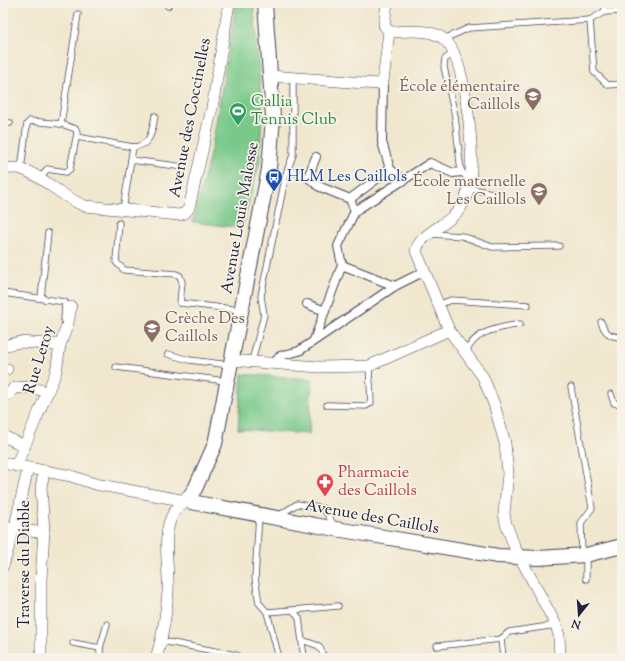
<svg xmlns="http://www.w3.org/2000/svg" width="625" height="661" viewBox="0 0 625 661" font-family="'Sorts Mill Goudy',serif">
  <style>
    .green { fill: #79c98a; stroke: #4e7662 }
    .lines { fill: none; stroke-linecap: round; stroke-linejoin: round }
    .service-casing { stroke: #414051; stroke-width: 7 }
    .pedestrian-casing { stroke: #414051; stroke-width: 10 }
    .minor-casing { stroke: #414051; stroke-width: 12 }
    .tertiary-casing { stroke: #414051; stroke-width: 16 }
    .service { stroke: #fff; stroke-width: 5.5 }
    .pedestrian { stroke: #fff; stroke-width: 8 }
    .minor { stroke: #fff; stroke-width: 11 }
    .tertiary { stroke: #fff; stroke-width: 14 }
    .labels { text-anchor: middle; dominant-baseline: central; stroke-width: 3.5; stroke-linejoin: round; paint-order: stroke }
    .education-label { font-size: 16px; fill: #785e54; stroke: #f7f3e8; text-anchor: end }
    .leisure-label { font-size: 16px; fill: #27864d; stroke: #f7f3e8; text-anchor: start }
    .street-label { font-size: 16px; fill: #22223b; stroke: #f7f3e8 }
    .transit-label { font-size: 16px; fill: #164399; stroke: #f7f3e8; text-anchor: start }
    .health-label { font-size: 16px; fill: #be3a42; stroke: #f7f3e8; text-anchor: start }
  </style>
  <rect width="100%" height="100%" fill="#f7f3e8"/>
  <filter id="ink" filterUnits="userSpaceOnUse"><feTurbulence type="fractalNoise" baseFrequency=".025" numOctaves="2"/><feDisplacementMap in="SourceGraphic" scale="8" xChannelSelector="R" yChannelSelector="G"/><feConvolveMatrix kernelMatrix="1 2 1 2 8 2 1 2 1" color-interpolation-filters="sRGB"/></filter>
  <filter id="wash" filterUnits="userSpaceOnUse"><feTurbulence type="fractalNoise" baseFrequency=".012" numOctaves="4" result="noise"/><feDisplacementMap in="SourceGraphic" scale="16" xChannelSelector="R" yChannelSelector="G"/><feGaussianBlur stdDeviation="0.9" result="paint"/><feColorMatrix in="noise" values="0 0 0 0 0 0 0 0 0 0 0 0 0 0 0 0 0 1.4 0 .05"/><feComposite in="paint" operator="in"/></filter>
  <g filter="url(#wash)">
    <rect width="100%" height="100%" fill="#f0e7ce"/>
    <g class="green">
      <path d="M236,5L254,8L262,107L260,161L242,228L193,222L212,146Z"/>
      <path d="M242,374L312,379L309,434L238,429Z"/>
    </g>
  </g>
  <g filter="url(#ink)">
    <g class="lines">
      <g class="service-casing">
        <g id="service">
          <path d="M168,6L169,3"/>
          <path d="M604,12L622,11"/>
          <path d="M590,20L604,12L606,3"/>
          <path d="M444,39L469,28L590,20L594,72L608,85L622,84"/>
          <path d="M453,53L445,59L444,67L455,116L461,172L470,180"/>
          <path d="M3,122L10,123"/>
          <path d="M61,124L78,14"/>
          <path d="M77,137L133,147"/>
          <path d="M131,160L184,167"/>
          <path d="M21,169L27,124L30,121L61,124L76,129L77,133L70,169L66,172L47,169L40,179"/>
          <path d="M288,170L308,177"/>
          <path d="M468,188L492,193"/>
          <path d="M123,210L133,147C151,146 152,131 155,116"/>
          <path d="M119,223L116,262L124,270L176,274L180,276L182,282L180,303L241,310"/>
          <path d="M431,234L462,236L492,247L559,246"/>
          <path d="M3,293L65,302L64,321"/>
          <path d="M41,298L48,233"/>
          <path d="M438,305L451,300L528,305"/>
          <path d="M601,322C605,333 610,337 622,337"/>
          <path d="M466,353C474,330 499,328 520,324"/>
          <path d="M168,354L189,360L230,365"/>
          <path d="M252,361L264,315L261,296L286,174L293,155V78"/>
          <path d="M116,367L226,381"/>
          <path d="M571,387L592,508L581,523L582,555"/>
          <path d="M611,394L614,403L622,404"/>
          <path d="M327,405L366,406L371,403L369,366"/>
          <path d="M259,515L255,578L259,603L267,612L293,610L299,618L304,658"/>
          <path d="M278,516L297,504L324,509L335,527"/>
          <path d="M586,556V579"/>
          <path d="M293,610L338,606"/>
          <path d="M267,612L279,658"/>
          <path d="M302,640L319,646L325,658"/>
          <path d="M162,641L236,655L242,658"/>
          <path d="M73,643L100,648"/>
          <path d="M437,646L501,639"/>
          <path d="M100,658V648L107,624"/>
          <path d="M503,658L501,639L509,632L556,625"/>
        </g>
      </g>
      <g class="pedestrian-casing">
        <g id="pedestrian">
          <path d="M383,81L382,142L390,169"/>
          <path d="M316,157L308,177L318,186L350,199"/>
          <path d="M355,211L430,163L453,173L461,172"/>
          <path d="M342,265L395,286"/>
          <path d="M307,304L325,311"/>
          <path d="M314,340L342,265L338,246L355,211L350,199L390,169L403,181"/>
          <path d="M274,363L280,356L299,351L395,286L423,272"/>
        </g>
      </g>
      <g class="minor-casing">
        <g id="minor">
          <path d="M387,3L384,25L389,32"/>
          <path d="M389,32C407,32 430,27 445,40C465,58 473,142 471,170C471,183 467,199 459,210C448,225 419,234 416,251L449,330L483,377L494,404L505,443L508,474L504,513L506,524L515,548L556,625L559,635L560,658"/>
          <path d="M270,76L378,84L383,81L389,32"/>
          <path d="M3,168C9,169 17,167 22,169C45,177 62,198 85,206L179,215L185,213L189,208L212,108L229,3"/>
          <path d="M3,346L20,342L60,345"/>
          <path d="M231,360L319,367L369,366L449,330"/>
          <path d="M3,369H7"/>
          <path d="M3,397L9,394L14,388L28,387L48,392"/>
          <path d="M3,436L25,446"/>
          <path d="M3,463L71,476L95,484L186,501"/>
          <path d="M16,466L56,372L60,345L68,323L71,307"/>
          <path d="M3,527L44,533"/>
          <path d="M3,566L16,522L28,468"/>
          <path d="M41,658V579L44,531L41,487L44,472"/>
          <path d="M156,658C163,637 166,614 168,592C170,563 156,518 186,501"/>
        </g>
      </g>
      <g class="tertiary-casing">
        <path id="tertiary" d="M265,3L273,117L269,169L215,444L195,489L186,501L336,529L498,556L538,558L586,555L622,546"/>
      </g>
      <use href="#service" class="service"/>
      <use href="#pedestrian" class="pedestrian"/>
      <use href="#minor" class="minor"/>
      <use href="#tertiary" class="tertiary"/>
    </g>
  </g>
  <defs>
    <g id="school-pin" transform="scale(0.9)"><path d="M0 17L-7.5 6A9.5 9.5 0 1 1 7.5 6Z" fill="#8d6e63" stroke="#f7f3e8"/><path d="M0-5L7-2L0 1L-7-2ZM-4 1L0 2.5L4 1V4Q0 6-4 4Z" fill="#fff"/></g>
    <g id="stadium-pin" transform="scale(0.9)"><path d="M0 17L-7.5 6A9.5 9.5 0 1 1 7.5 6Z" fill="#2e9e5b" stroke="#f7f3e8"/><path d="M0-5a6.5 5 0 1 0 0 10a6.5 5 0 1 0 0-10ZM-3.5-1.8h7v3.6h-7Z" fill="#fff"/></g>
    <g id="bus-pin" transform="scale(0.9)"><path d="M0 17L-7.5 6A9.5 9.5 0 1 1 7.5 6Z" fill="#1a4fb4" stroke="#f7f3e8"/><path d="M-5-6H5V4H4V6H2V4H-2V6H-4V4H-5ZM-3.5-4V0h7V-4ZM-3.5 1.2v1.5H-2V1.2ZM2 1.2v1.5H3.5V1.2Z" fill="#fff"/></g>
    <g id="pharmacy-pin" transform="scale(0.9)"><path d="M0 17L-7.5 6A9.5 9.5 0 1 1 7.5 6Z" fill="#e0444e" stroke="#f7f3e8"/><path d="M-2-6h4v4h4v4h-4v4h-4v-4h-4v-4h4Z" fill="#fff"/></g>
  </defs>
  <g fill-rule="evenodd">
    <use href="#school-pin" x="533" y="96"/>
    <use href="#stadium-pin" x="238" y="111"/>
    <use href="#bus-pin" x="274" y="177"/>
    <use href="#school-pin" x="539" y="191"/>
    <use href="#school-pin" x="152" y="328"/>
    <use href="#pharmacy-pin" x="325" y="482"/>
  </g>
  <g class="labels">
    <g class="education-label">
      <text x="520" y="87">École élémentaire<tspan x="520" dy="18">Caillols</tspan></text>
      <text x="526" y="182">École maternelle<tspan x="526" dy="18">Les Caillols</tspan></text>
      <text x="165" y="319" text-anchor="start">Crèche Des<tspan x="165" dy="18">Caillols</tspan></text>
    </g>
    <g class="leisure-label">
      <text x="251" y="102">Gallia<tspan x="251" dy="18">Tennis Club</tspan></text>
    </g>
    <g class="street-label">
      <text transform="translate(191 118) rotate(-79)">Avenue des Coccinelles</text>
      <text transform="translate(241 218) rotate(-80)">Avenue Louis Malosse</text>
      <text transform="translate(40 360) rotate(-73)">Rue Leroy</text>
      <text transform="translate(372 518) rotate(10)">Avenue des Caillols</text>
      <text transform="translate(25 564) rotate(-90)">Traverse du Diable</text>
    </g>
    <g class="transit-label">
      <text x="287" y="177">HLM Les Caillols</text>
    </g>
    <g class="health-label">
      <text x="338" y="473">Pharmacie<tspan x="338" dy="18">des Caillols</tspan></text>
    </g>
  </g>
  <rect width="625" height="661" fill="none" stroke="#f7f3e8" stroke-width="16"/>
  <g transform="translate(579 615) rotate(197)" stroke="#f7f3e8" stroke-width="3" paint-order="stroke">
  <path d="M0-3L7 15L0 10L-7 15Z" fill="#22223b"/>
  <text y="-6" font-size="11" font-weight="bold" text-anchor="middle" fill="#22223b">N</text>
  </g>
</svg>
